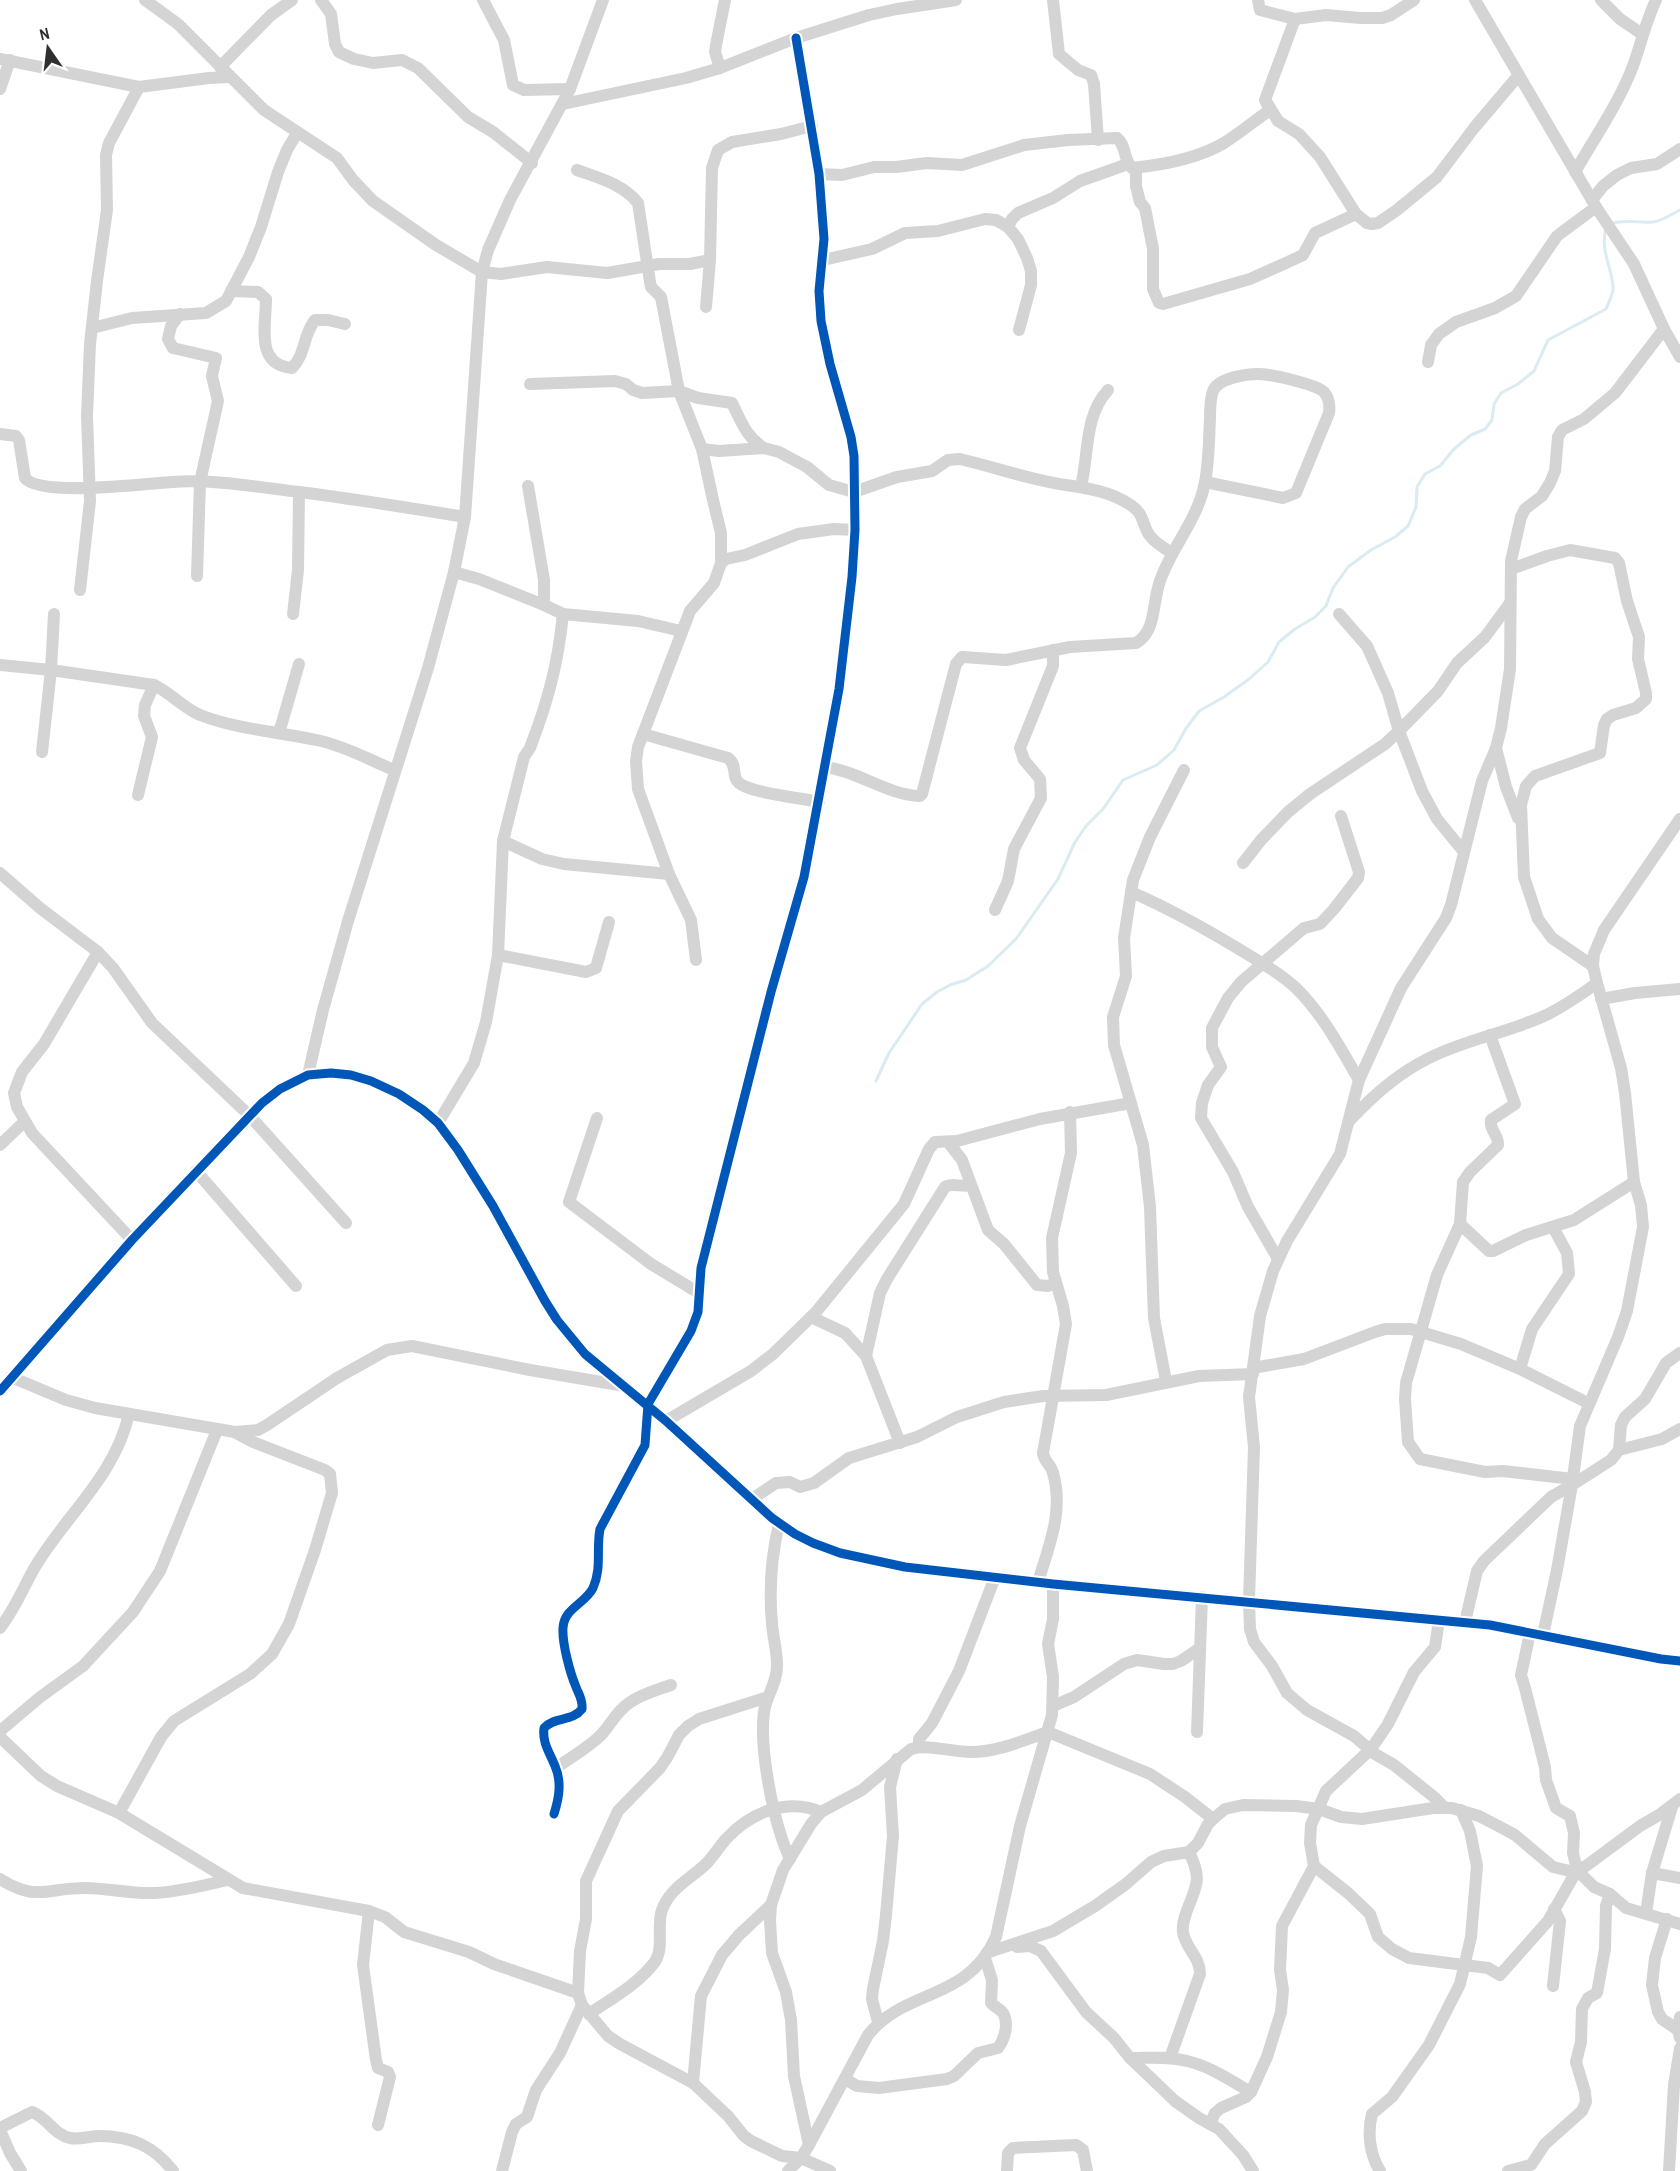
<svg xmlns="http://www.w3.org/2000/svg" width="1680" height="2171" viewBox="0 0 1680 2171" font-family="'Archivo Narrow',sans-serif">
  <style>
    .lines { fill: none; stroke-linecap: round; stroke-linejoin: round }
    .stream { stroke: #daebf1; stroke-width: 3 }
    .minor { stroke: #d4d4d4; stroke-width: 12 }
    .cycleway-casing { stroke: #fff; stroke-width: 13 }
    .cycleway { stroke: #0057b8; stroke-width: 9 }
  </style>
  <rect width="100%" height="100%" fill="#fff"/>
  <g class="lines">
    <g class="stream">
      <path d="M1610,224C1624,219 1638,223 1653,222C1662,221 1672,214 1680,210"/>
      <path d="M876,1081L889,1053L922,1004L937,992L950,985L966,980L988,966L1016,939L1058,879L1075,842L1086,826L1103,809L1123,780L1157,765L1174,750L1185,730L1199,711L1224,697L1249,679L1268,662L1279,642L1295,629L1315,617L1326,606L1333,588L1348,567L1371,550L1395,537L1408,526L1416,507L1417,487L1425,474L1440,466L1454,449L1471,435L1485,429L1492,420L1494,404L1501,393L1518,384L1534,371L1548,340L1606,309C1609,302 1614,293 1613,286C1611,266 1600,248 1606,229"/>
    </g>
    <g class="minor">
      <path d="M145,0L178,24L264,110L337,158L353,180L373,201L436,245L482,272L501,274L547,267L607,273L659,264H690L710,260"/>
      <path d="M321,0L331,14L335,44L339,52L354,59L373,63L402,60L418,68L468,117L493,132L532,163"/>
      <path d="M483,0L504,40L513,85L524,90L570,89"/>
      <path d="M1053,0L1059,54L1078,70L1091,75L1094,84L1098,140"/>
      <path d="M1258,0L1260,10L1295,19L1326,15L1360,18H1382L1391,15L1414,0"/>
      <path d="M1475,0L1596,207L1634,264L1664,329L1680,357"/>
      <path d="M1601,0L1620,19L1642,34"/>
      <path d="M0,59L139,87L209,78L229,77"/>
      <path d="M220,67L271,15L292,0"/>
      <path d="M720,68L715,52L716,45L725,0"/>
      <path d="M0,89L10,60"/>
      <path d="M1267,103L1278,121L1299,134L1320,157L1356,214L1367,223L1372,224L1378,223L1397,210L1437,177L1474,128L1518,76"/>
      <path d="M563,104L686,78L720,68L796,38L869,15L897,9L956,0"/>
      <path d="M1136,168V186L1140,202L1145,208L1153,249V289L1159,303L1163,304L1250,279L1288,262L1303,255L1315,233L1356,214"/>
      <path d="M577,170C599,178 623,184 638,203L650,282L651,287L661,297L679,391L702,449L713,500L721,533V563"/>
      <path d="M1575,172C1595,137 1619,103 1633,66C1641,44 1646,21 1656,0"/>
      <path d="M819,174L842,175L874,167H896L927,163L962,165L1024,145L1068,140L1117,138C1127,146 1123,160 1132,168C1162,165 1197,159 1224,143C1240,133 1254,121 1270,110L1265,100L1295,19"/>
      <path d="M1592,200L1603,186L1617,175L1631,168L1657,164L1680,149"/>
      <path d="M1008,227L1012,219L1018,213L1053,198L1080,181L1128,164"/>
      <path d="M823,260L872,249L905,233L938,231L985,219L996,220L1008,227L1018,239L1027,258L1031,271V285L1019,330"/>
      <path d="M231,291L258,292L266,299C266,326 255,365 292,368C306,354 303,334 315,320H328L345,324"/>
      <path d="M706,307L710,260L712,168L718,150L732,142L781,134L812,126"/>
      <path d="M180,314L171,326L168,339L173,348L216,358L212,376L218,401L200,482L197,576"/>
      <path d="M92,328L132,318L206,313L226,301L249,257L261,227L278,172L287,150L297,133"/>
      <path d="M1428,362L1431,345L1439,334L1456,322L1495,308L1516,296L1557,236L1596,207"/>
      <path d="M530,384L615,381L626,384L633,390L642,393L679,391L698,398L732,403C741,421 746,437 764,448"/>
      <path d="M0,434L16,436L19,440L25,478C40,497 145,484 172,482C214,479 257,487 299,492C355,499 410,508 465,517"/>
      <path d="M702,449L719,451L764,448L779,452L807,467L829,485L854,492L897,477L932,471L948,460L960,459C986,465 1013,474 1040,480C1071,488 1104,486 1132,506C1141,512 1142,519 1146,529C1150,540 1163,547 1172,553"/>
      <path d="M528,486L544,580V605"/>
      <path d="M1081,486C1089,454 1084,416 1108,390"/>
      <path d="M1511,569L1547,556L1570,550L1615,558L1619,563L1627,601L1639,637L1638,659L1646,693V699L1636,708L1613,715L1607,719L1604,725L1600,753L1535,776L1526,786L1521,805L1524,877L1538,919L1552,938L1593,966"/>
      <path d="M454,572L479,579L544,605L563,614L638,621L681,631"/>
      <path d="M80,590L90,501L87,416L90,344L97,281L107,210L106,155L109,143L139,87"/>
      <path d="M293,614L298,570L299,492"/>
      <path d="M1339,614L1367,646L1388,693L1399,731L1422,791L1437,819L1464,852"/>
      <path d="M0,665L51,670L154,685C171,693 182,707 200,715C239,730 281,732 321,741C347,747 370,760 394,770"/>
      <path d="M279,733L299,664"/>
      <path d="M643,734L728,758C738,765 731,777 739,783C750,793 802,798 819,802"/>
      <path d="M1496,748L1506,787L1518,818"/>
      <path d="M42,752L51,670L54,614"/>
      <path d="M825,767C858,771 887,795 920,796L922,794L956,664L962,657L1006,660L1070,647L1136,643C1157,631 1152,602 1160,581C1172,546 1198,520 1205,482C1209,461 1209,439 1210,418C1210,410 1210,399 1213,391C1218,378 1246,374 1258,374C1270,374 1316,384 1324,392C1329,398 1330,406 1329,413L1296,493L1283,498L1205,482"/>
      <path d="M138,795L152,737L144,716L145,705L154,685"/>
      <path d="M503,841L542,859L564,864L669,874"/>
      <path d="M1243,863L1261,840L1288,812L1310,794L1385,744L1399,731L1438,691L1457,663L1485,637L1510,603"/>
      <path d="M0,873L40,908L98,952L113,968L152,1023L249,1115L346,1223"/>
      <path d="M1131,892C1173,910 1213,933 1252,957C1268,967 1284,976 1297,989C1323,1015 1341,1049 1359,1080"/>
      <path d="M995,910L1008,881L1014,849L1041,798L1040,779L1024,760L1020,748L1053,666V650"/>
      <path d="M98,952L44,1044L22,1072L14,1093L17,1107L32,1133L132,1240"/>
      <path d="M498,955L586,972L596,968L609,922"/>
      <path d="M696,960L691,920L669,874L638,789L636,761L638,747L690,611L714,583L721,563L726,559L745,555L798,534L834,529L855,530"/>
      <path d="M1601,999L1635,993L1680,989"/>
      <path d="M1490,1035L1515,1104L1491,1120C1489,1130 1499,1135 1498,1145L1470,1172L1463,1182L1460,1224L1437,1275L1406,1383L1405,1399L1408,1442L1420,1459L1485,1472L1503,1471L1573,1479"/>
      <path d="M308,1075L323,1010L348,921L428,668L454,572L465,517L482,272L488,250L510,200L570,89L603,0"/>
      <path d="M597,1118L569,1202L651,1264L699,1293"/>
      <path d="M1350,1120C1374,1095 1397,1074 1429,1058C1465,1040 1505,1033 1542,1017C1562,1008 1579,996 1597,983"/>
      <path d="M438,1123L474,1063L486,1022L498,955L503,841L524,757L530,748C548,701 558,664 563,614"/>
      <path d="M948,1142L962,1160L988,1230L1004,1244L1037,1285L1048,1286L1055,1283"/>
      <path d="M0,1145L24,1122"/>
      <path d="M196,1171L296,1286"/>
      <path d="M1460,1224L1489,1251H1493L1526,1235L1574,1220L1634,1182"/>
      <path d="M1278,1259L1248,1207L1233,1172L1201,1118L1202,1103L1208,1085L1221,1067L1212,1047V1028L1228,998L1241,982L1304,928L1320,924L1334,909L1358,878L1359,872L1341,816"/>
      <path d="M811,1317L845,1333L866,1356L900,1443"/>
      <path d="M866,1356L880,1293L887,1279L945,1187C953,1182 962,1188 971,1185"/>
      <path d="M1253,1368L1304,1359L1375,1332L1385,1329H1411L1461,1344L1520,1369L1588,1403"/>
      <path d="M1520,1369L1532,1329L1569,1274L1567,1253L1553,1227"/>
      <path d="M11,1377L66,1400L95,1408L235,1432L258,1430L267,1425L337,1378L387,1350L412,1346L530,1370L625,1386"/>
      <path d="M1166,1381L1154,1318L1150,1207L1143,1145L1114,1045L1113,1017L1126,976L1124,938L1133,880L1150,837L1184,770"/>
      <path d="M0,1391L132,1240L262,1103L280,1089L308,1075L331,1073L351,1075L371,1081L399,1094L423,1110L438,1123L458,1150L493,1206L545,1301L557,1320L585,1354L666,1421L772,1518L795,1534L813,1543L840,1553L905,1567L1053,1584L1490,1625L1661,1659L1680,1661"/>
      <path d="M666,1421L751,1371L773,1354L816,1312L904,1204L929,1149L935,1142L957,1141L1040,1119L1131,1103"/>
      <path d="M1619,1450L1621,1425L1625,1417L1645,1399L1666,1363L1680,1353"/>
      <path d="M752,1499L776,1483L790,1482L800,1487L814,1483L849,1458L917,1437L957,1417L1004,1402L1043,1396L1106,1395L1199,1376L1253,1374"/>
      <path d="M779,1524C771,1557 769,1590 772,1624C773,1637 777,1651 777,1664C778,1682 766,1696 764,1712C759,1750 774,1825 790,1859"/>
      <path d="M1038,1582C1049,1546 1064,1511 1053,1473C1051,1464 1044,1462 1043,1453L1066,1324L1063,1306L1053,1272L1052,1238L1071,1153L1070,1112"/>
      <path d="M1465,1622L1477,1571L1484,1561L1551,1497L1572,1485L1580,1426L1618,1337L1627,1311L1643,1227L1641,1205L1634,1182L1625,1093L1621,1068L1597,983L1593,966L1594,954L1604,930L1680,819"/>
      <path d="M0,1628C15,1609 23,1588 35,1567C66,1515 115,1476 129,1414"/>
      <path d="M1530,1633L1521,1675L1525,1688L1545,1767L1546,1780L1556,1808L1570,1816L1574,1833L1573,1853L1577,1870L1594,1887L1610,1894L1626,1908L1680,1924"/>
      <path d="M1543,1635L1557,1570L1572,1485L1611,1460L1619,1450L1662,1439L1680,1429"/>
      <path d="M768,1697L699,1719L688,1726L679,1735L668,1756L660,1768L618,1811L586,1881V1919L580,1951L578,1993L582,2005L608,2036L620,2044L693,2083L728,2116L744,2136L751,2141L782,2156L801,2158L830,2171"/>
      <path d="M1053,1706L1074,1697L1124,1664L1137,1660L1164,1664H1173L1181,1661L1200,1648"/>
      <path d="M0,1731L39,1698L83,1666L133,1612L160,1571L217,1430"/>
      <path d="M1197,1732L1202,1597"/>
      <path d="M0,1737L41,1776L57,1786L119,1813L243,1888L369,1911L385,1917L404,1932L469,1952L494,1964L578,1993"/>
      <path d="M919,1746V1739L932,1723L959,1671L995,1577"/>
      <path d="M556,1768C571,1757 588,1748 601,1735C611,1724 616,1712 629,1703C641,1694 657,1690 671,1685"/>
      <path d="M1444,1807L1434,1797L1394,1765L1375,1754L1354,1736L1307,1710L1287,1693L1272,1666L1254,1642L1250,1629L1249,1601L1254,1447L1249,1397L1260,1316L1273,1271L1287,1241L1340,1154L1359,1080L1401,988L1446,918L1451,905L1482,781L1496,748L1501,728L1510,669L1511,561L1521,517L1525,509L1542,496L1550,483L1555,471L1558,437L1562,430L1584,419L1615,393L1664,329"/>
      <path d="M119,1813L161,1737L174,1721L250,1674L272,1654L289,1624L315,1550L332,1493L330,1474L325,1470L253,1442L236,1433"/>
      <path d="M554,1814C559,1798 562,1782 555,1766C550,1753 542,1743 544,1728C555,1716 572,1722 582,1709C583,1700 579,1695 576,1687C570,1673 562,1643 563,1628C564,1608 585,1604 593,1588C602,1568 596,1549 600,1529L645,1445L648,1404L691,1331L698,1312L701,1268L771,992L804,877L839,689L852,577L855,530L854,456L851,437L830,364L821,321L819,291L824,239L819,174L796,38"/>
      <path d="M1314,1866L1348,1893L1370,1914L1378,1937L1392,1949L1409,1958L1488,1968L1500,1975L1548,1921L1577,1870"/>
      <path d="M1652,1873L1680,1878"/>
      <path d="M0,1879C37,1902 46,1888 85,1888C107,1888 131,1894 154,1893C178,1892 203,1886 227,1880"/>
      <path d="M369,1911L363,1965L376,2060L378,2068L388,2072L390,2077L378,2125"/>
      <path d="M1646,1913L1652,1873L1672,1807"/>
      <path d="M1667,1919L1655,1958L1652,1985L1658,2012L1662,2019L1678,2030"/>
      <path d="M1017,1947L1030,1946L1041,1951L1086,2012L1114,2038L1130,2058L1175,2101L1199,2118L1219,2129L1243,2155L1253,2171"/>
      <path d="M989,1952L1053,1931L1095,1906L1126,1884L1151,1862L1164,1856L1189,1852L1198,1843L1208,1824L1213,1819L1225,1809L1243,1805L1296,1806L1319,1809L1341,1817L1362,1819L1433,1808H1452L1479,1816L1504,1829L1515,1835L1553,1867L1570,1871L1577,1870L1586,1866L1640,1826L1659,1815L1680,1799"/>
      <path d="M1553,1986L1560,1921L1554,1909"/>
      <path d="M589,2014C611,1999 637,1985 654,1963C665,1949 656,1926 662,1910C670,1888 690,1879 706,1864C713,1857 719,1847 726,1839C750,1813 787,1797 821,1812"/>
      <path d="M1680,2017L1678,2030L1680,2038"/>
      <path d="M878,2022L872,1999L873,1989L883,1941L886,1915L893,1836L890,1787L897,1759"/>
      <path d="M1130,2058C1149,2058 1168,2056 1187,2061C1210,2066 1231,2081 1251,2092"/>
      <path d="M1170,2058L1200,1974C1200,1956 1185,1948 1183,1932C1182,1925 1184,1919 1186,1913C1196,1886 1203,1880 1189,1852"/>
      <path d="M845,2079L857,2086L879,2088L947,2079L954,2076L978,2053L998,2048C1005,2039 1009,2023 1003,2013C1000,2009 995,2007 991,2003L992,1980L985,1958"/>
      <path d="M693,2083L701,1996L722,1955L739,1935L771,1905"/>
      <path d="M1210,2124L1215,2113L1221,2108L1246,2097L1251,2092L1267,2057L1281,2012L1283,1990L1280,1970L1282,1926L1314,1866L1310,1843L1311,1825L1326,1791L1371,1749L1388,1724L1414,1672L1435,1647L1439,1620"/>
      <path d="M0,2128L32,2112C47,2117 54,2135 70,2138C80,2140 90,2136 99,2136C131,2136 154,2146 173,2171"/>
      <path d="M0,2130L10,2153L21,2171"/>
      <path d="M809,2145L794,2076L791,2020L786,1992L772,1953L770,1920L771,1905L783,1870L811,1824L821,1812L862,1790L911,1749C930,1744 951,1752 971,1752C998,1752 1024,1740 1048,1732L1150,1774L1185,1797L1213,1819"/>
      <path d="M502,2171L512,2132L516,2124L527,2117L536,2090L560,2053L582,2005"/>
      <path d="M788,2171L801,2158L809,2145L868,2035C905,1988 967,2002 996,1937L1020,1826L1052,1715L1053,1677L1048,1644L1053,1619V1584"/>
      <path d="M1007,2171L1008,2153L1013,2148L1076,2145L1083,2150L1087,2171"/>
      <path d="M1380,2171C1370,2155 1367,2133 1372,2114L1392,2097L1429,2045L1460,1984L1471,1937L1477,1866L1470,1831L1461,1810"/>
      <path d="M1508,2171L1531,2165L1545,2144L1582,2111L1586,2102L1585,2092L1576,2062L1581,2042L1582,2009L1588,1998L1597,1993L1605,1949L1606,1906L1610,1894"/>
      <path d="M1669,2171L1674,2085L1680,2048"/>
    </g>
    <g class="cycleway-casing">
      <g id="cycleway">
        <path d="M0,1391L132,1240L262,1103L280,1089L308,1075L331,1073L351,1075L371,1081L399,1094L423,1110L438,1123L458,1150L493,1206L545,1301L557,1320L585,1354L666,1421L772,1518L795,1534L813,1543L840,1553L905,1567L1053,1584L1490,1625L1661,1659L1680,1661"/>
        <path d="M554,1814C559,1798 562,1782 555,1766C550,1753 542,1743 544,1728C555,1716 572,1722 582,1709C583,1700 579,1695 576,1687C570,1673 562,1643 563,1628C564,1608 585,1604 593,1588C602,1568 596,1549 600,1529L645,1445L648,1404L691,1331L698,1312L701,1268L771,992L804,877L839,689L852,577L855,530L854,456L851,437L830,364L821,321L819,291L824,239L819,174L796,38"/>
      </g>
    </g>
    <use href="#cycleway" class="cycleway"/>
  </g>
  <g transform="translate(48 48) rotate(346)" stroke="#ffffff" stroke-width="4.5" paint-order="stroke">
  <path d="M0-4.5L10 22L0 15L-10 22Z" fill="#2f2f2f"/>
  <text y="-9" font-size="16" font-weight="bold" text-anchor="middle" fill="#2f2f2f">N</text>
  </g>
</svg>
